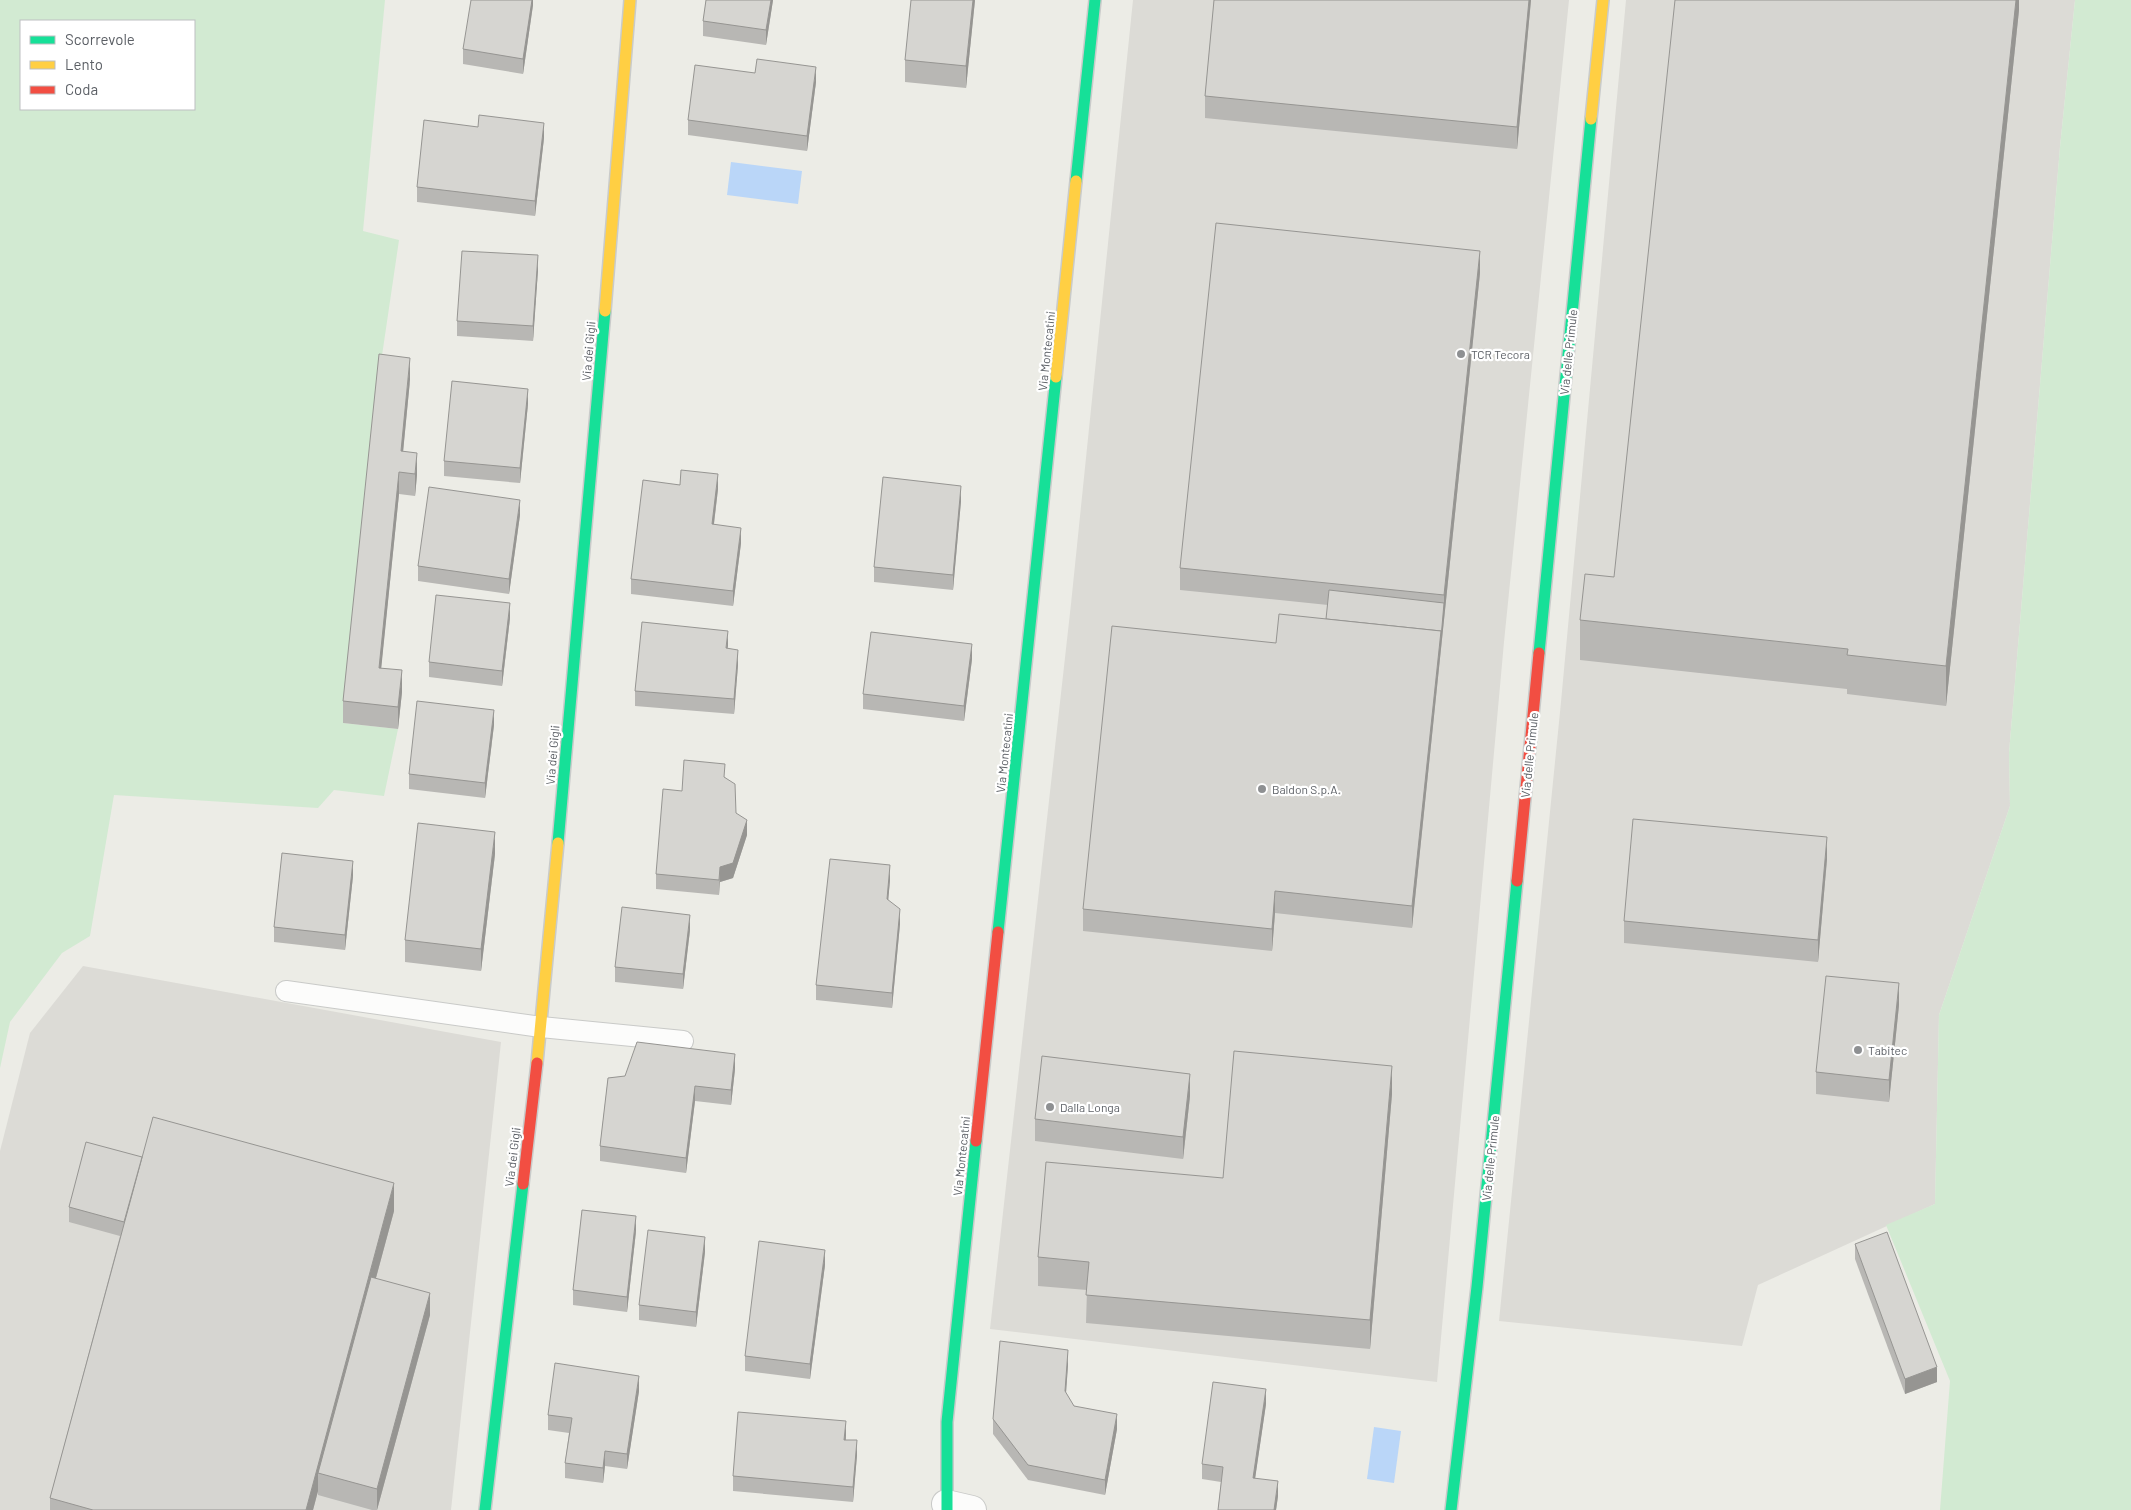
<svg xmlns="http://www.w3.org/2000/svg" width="2131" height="1510" viewBox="0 0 2131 1510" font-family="Barlow,sans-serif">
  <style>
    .industrial { fill: #dcdbd6 }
    .green { fill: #d2ead2; fill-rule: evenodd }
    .water { fill: #bad6f8 }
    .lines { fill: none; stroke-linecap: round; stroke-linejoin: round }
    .lane-casing { stroke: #c9cac8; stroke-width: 22 }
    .street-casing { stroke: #c9cac8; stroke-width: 30 }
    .fast-casing { stroke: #c9cbca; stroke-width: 14 }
    .slow-casing { stroke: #c9cbca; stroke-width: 14 }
    .jam-casing { stroke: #c9cbca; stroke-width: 14 }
    .lane { stroke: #fcfcfb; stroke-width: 20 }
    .street { stroke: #fcfcfb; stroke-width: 28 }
    .fast { stroke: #16e098; stroke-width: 11 }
    .slow { stroke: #ffcf43; stroke-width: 11 }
    .jam { stroke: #f24e42; stroke-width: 11 }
    .wall { fill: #b8b7b4 }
    .shaded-wall { fill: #969592 }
    .building { fill: #d6d5d1; stroke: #969592 }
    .poi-dot { fill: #8e9092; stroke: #fff; stroke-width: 2 }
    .labels { text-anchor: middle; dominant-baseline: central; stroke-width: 4.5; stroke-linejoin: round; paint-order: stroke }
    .street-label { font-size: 12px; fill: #5b5f65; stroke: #fff }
    .poi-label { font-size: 12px; fill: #5b5f65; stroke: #fff; text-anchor: start }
  </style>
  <rect width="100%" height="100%" fill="#ecece6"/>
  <g class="industrial">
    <path d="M1133,0H1569L1504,642L1437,1382L990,1329L1071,604Z"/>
    <path d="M1626,0H2075L2060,147L2009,753L2010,806L1939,1015L1935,1204L1758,1285L1742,1346L1499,1321L1561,702Z"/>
    <path d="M83,966L501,1042L451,1510H0V1151L30,1033Z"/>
  </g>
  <g class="green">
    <path d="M0,0H385L363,231L399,240L379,376L343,723L398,729L384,796L334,790L318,808L114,795L90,936L62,953L10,1022L0,1068ZM21,21H194V109H21Z"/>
    <path d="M2075,0H2131V1510H1940L1950,1381L1886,1225L1935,1204L1939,1015L2010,806L2009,753L2060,147Z"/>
  </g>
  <g class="water">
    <path d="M731,162L802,171L798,204L727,195Z"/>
    <path d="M1374,1427L1401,1431L1394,1483L1367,1479Z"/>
  </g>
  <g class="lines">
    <g class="lane-casing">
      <path id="lane" d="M286,991L541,1027L683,1041"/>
    </g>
    <g class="street-casing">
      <path id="street" d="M946,1504L972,1510"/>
    </g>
    <g class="fast-casing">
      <g id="fast">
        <path d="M1076,181L1095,0"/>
        <path d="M1539,653L1591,119"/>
        <path d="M558,843L605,311"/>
        <path d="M998,932L1056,377"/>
        <path d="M485,1510L523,1184"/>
        <path d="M947,1510V1422L976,1141"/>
        <path d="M1451,1510L1477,1287L1517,881"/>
      </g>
    </g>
    <g class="slow-casing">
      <g id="slow">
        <path d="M1591,119L1603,0"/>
        <path d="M605,311L630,0"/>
        <path d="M1056,377L1076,181"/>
        <path d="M537,1063L558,843"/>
      </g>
    </g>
    <g class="jam-casing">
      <g id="jam">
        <path d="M1517,881L1539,653"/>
        <path d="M976,1141L998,932"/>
        <path d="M523,1184L537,1063"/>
      </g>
    </g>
    <use href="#lane" class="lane"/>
    <use href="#street" class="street"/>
    <use href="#fast" class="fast"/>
    <use href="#slow" class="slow"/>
    <use href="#jam" class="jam"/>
  </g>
  <g class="wall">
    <path d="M533,0V5L523,74L463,64V49Z"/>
    <path d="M706,0H773L766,45L703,36V21Z"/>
    <path d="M975,0L966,88L905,82V60Z"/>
    <path d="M1214,0H1531L1517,149L1205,118V96Z"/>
    <path d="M2019,0V10L1946,706L1847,694V689L1580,660V620L1614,577Z"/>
    <path d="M755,73L816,82L807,151L688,135V120Z"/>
    <path d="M544,138L535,216L417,202V187Z"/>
    <path d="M538,270L533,341L457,336V321Z"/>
    <path d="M1480,273L1412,928L1275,913L1272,951L1083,931V909L1276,643L1326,619L1328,605L1180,590V568Z"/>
    <path d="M410,380L403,451L417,475L415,496L399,494L381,668L402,692L398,729L343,723V701Z"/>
    <path d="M528,404L520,483L444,476V461Z"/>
    <path d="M680,485L718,489L714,524L741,543L733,606L631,594V579Z"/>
    <path d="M961,501L953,590L874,582V567Z"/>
    <path d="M520,515L509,594L418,581V566Z"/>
    <path d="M510,618L502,686L429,677V662Z"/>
    <path d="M728,648L738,665L734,714L635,706V691Z"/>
    <path d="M972,659L964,721L863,709V694Z"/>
    <path d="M494,725L485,798L409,789V774Z"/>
    <path d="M725,777L736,813L747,835L733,878L720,882L719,895L656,889V874L682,791Z"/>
    <path d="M495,854L481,971L405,962V940Z"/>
    <path d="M1827,859L1818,962L1624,943V921Z"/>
    <path d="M353,876L345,950L274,942V927Z"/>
    <path d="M890,880L888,900L900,924L892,1008L816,1000V985Z"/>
    <path d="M690,930L683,989L615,982V967Z"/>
    <path d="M1899,1005L1889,1102L1816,1094V1072Z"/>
    <path d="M735,1069L731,1105L695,1101L686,1173L600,1161V1146L608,1078Z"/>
    <path d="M1392,1094L1370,1349L1086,1323L1087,1290L1038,1286V1257L1223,1178Z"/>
    <path d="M1190,1096L1183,1159L1035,1141V1119Z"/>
    <path d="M142,1157L394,1211L376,1278L430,1315L377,1510H372L318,1495V1491L313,1510H50V1498L120,1236L69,1222V1207Z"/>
    <path d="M636,1231L627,1312L573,1305V1290Z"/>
    <path d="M1855,1244L1937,1382L1905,1394L1855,1259Z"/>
    <path d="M705,1252L696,1327L639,1320V1305Z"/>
    <path d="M825,1265L810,1379L745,1371V1356Z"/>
    <path d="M1068,1365L1066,1393L1074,1406L1117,1429L1105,1495L1028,1480L993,1434V1419Z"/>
    <path d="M639,1391L627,1469L605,1466L603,1483L565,1478V1463L569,1433L548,1430V1415Z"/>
    <path d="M1266,1404L1255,1478L1278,1496L1276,1510H1218L1221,1482L1202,1479V1464Z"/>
    <path d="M846,1436V1440L857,1455L853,1502L733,1491V1476Z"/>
  </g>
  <g class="shaded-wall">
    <path d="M532,0H533V5L523,74V59Z"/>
    <path d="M771,0H773L766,45V30Z"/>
    <path d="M973,0H975L966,88V66Z"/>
    <path d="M1529,0H1531L1517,149V127Z"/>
    <path d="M2016,0H2019V10L1946,706V666Z"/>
    <path d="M816,67V82L807,151V136Z"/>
    <path d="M544,123V138L535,216V201Z"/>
    <path d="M1480,251V273L1412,928V906L1444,603V595Z"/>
    <path d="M538,255V270L533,341V326Z"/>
    <path d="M410,358V380L401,473V451Z"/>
    <path d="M528,389V404L520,483V468Z"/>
    <path d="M417,453V475L415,496V474Z"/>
    <path d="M399,472V494L379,690V668Z"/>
    <path d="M718,474V489L712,539V524Z"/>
    <path d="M961,486V501L953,590V575Z"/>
    <path d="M520,500V515L509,594V579Z"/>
    <path d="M741,528V543L733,606V591Z"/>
    <path d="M510,603V618L502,686V671Z"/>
    <path d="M728,631V646L726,663V648Z"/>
    <path d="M972,644V659L964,721V706Z"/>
    <path d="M738,650V665L734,714V699Z"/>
    <path d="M402,670V692L398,729V707Z"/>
    <path d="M494,710V725L485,798V783Z"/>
    <path d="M747,820V835L733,878L720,882L719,895L720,867Z"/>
    <path d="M495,832V854L481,971V949Z"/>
    <path d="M1827,837V859L1818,962V940Z"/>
    <path d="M353,861V876L345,950V935Z"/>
    <path d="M890,865V880L887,914V899Z"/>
    <path d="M1275,891V913L1272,951V929Z"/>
    <path d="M900,909V924L892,1008V993Z"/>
    <path d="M690,915V930L683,989V974Z"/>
    <path d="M1899,983V1005L1889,1102V1080Z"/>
    <path d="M735,1054V1069L731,1105V1090Z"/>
    <path d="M1392,1066V1094L1370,1349V1320Z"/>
    <path d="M1190,1074V1096L1183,1159V1137Z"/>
    <path d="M695,1086V1101L686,1173V1158Z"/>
    <path d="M394,1183V1211L323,1474L318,1473V1491L313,1510H306Z"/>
    <path d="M636,1216V1231L627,1312V1297Z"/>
    <path d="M705,1237V1252L696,1327V1312Z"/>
    <path d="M825,1250V1265L810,1379V1364Z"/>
    <path d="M430,1293V1315L377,1510V1489Z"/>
    <path d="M1068,1350V1365L1065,1406V1391Z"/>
    <path d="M1937,1367V1382L1905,1394V1379Z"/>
    <path d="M639,1376V1391L627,1469V1454Z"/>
    <path d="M1266,1389V1404L1253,1493V1478Z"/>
    <path d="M1117,1414V1429L1105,1495V1480Z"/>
    <path d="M846,1421V1436L844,1455V1440Z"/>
    <path d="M857,1440V1455L853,1502V1487Z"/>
    <path d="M605,1451V1466L603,1483V1468Z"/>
    <path d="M1278,1481V1496L1276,1510H1274Z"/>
  </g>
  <g class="building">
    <path d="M471,0H532L523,59L463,49Z"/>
    <path d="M706,0H771L766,30L703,21Z"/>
    <path d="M911,0H973L966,66L905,60Z"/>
    <path d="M1214,0H1529L1517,127L1205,96Z"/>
    <path d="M1675,0H2016L1946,666L1847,655L1848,649L1580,620L1585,574L1614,577Z"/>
    <path d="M757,59L816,67L807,136L688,120L695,65L755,73Z"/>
    <path d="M479,115L544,123L535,201L417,187L424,120L478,127Z"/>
    <path d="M1216,223L1480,251L1444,595L1180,568Z"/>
    <path d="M462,251L538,255L533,326L457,321Z"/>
    <path d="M379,354L410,358L401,451L417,453L415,474L399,472L379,668L402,670L398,707L343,701Z"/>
    <path d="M452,381L528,389L520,468L444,461Z"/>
    <path d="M681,470L718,474L712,524L741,528L733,591L631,579L643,480L680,485Z"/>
    <path d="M883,477L961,486L953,575L874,567Z"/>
    <path d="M429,487L520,500L509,579L418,566Z"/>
    <path d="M1329,590L1444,603L1441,638V631L1326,619Z"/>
    <path d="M436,595L510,603L502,671L429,662Z"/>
    <path d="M1279,614L1441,631L1412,906L1275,891L1272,929L1083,909L1112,626L1276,643Z"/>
    <path d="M642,622L728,631L726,648L738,650L734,699L635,691Z"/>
    <path d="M871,632L972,644L964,706L863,694Z"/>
    <path d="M417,701L494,710L485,783L409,774Z"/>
    <path d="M684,760L725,764L724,777L735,784L736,813L747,820L733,863L720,867L719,880L656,874L663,789L682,791Z"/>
    <path d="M1633,819L1827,837L1818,940L1624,921Z"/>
    <path d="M418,823L495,832L481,949L405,940Z"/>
    <path d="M282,853L353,861L345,935L274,927Z"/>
    <path d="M830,859L890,865L887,899L900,909L892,993L816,985Z"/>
    <path d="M622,907L690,915L683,974L615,967Z"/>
    <path d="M1826,976L1899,983L1889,1080L1816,1072Z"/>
    <path d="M637,1042L735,1054L731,1090L695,1086L686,1158L600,1146L608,1078L625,1076Z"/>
    <path d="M1234,1051L1392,1066L1370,1320L1086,1295L1089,1262L1038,1257L1046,1162L1223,1178Z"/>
    <path d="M1042,1056L1190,1074L1183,1137L1035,1119Z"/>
    <path d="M153,1117L394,1183L306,1510H93L50,1498Z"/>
    <path d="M86,1142L142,1157L124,1222L69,1207Z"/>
    <path d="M582,1210L636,1216L627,1297L573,1290Z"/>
    <path d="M648,1230L705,1237L696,1312L639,1305Z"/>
    <path d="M1887,1232L1937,1367L1905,1379L1855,1244Z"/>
    <path d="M759,1241L825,1250L810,1364L745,1356Z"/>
    <path d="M371,1277L430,1293L377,1489L318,1473Z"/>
    <path d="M1000,1341L1068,1350L1065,1391L1074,1406L1117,1414L1105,1480L1028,1465L993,1419Z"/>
    <path d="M555,1363L639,1376L627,1454L605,1451L603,1468L565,1463L572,1418L548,1415Z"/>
    <path d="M1213,1382L1266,1389L1253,1478L1278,1481L1274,1510H1218L1223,1467L1202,1464Z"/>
    <path d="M738,1412L846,1421L844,1440H857L853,1487L733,1476Z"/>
  </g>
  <g class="poi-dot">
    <circle cx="1461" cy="354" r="5"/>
    <circle cx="1262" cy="789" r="5"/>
    <circle cx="1858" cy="1050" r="5"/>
    <circle cx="1050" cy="1107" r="5"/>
  </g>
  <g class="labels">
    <g class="street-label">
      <text transform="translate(588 351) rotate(-85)">Via dei Gigli</text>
      <text transform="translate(1046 351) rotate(-84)">Via Montecatini</text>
      <text transform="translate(1568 352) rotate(-84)">Via delle Primule</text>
      <text transform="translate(1004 753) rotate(-84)">Via Montecatini</text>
      <text transform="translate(552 755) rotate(-85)">Via dei Gigli</text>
      <text transform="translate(1529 755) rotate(-84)">Via delle Primule</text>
      <text transform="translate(961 1156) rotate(-84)">Via Montecatini</text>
      <text transform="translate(512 1157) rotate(-83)">Via dei Gigli</text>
      <text transform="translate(1490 1158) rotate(-84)">Via delle Primule</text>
    </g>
    <g class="poi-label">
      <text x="1471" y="354">TCR Tecora</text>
      <text x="1272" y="789">Baldon S.p.A.</text>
      <text x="1868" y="1050">Tabitec</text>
      <text x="1060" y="1107">Dalla Longa</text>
    </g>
  </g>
  <rect x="20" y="20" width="175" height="90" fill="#ffffff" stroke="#bdbfc1"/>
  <rect x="30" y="36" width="25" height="8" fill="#16e098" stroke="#bdbfc1"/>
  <text x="65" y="45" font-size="15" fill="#5b5f65">Scorrevole</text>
  <rect x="30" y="61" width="25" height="8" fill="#ffcf43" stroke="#bdbfc1"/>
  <text x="65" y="70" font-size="15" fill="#5b5f65">Lento</text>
  <rect x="30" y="86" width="25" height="8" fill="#f24e42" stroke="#bdbfc1"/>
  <text x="65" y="95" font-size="15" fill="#5b5f65">Coda</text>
</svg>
